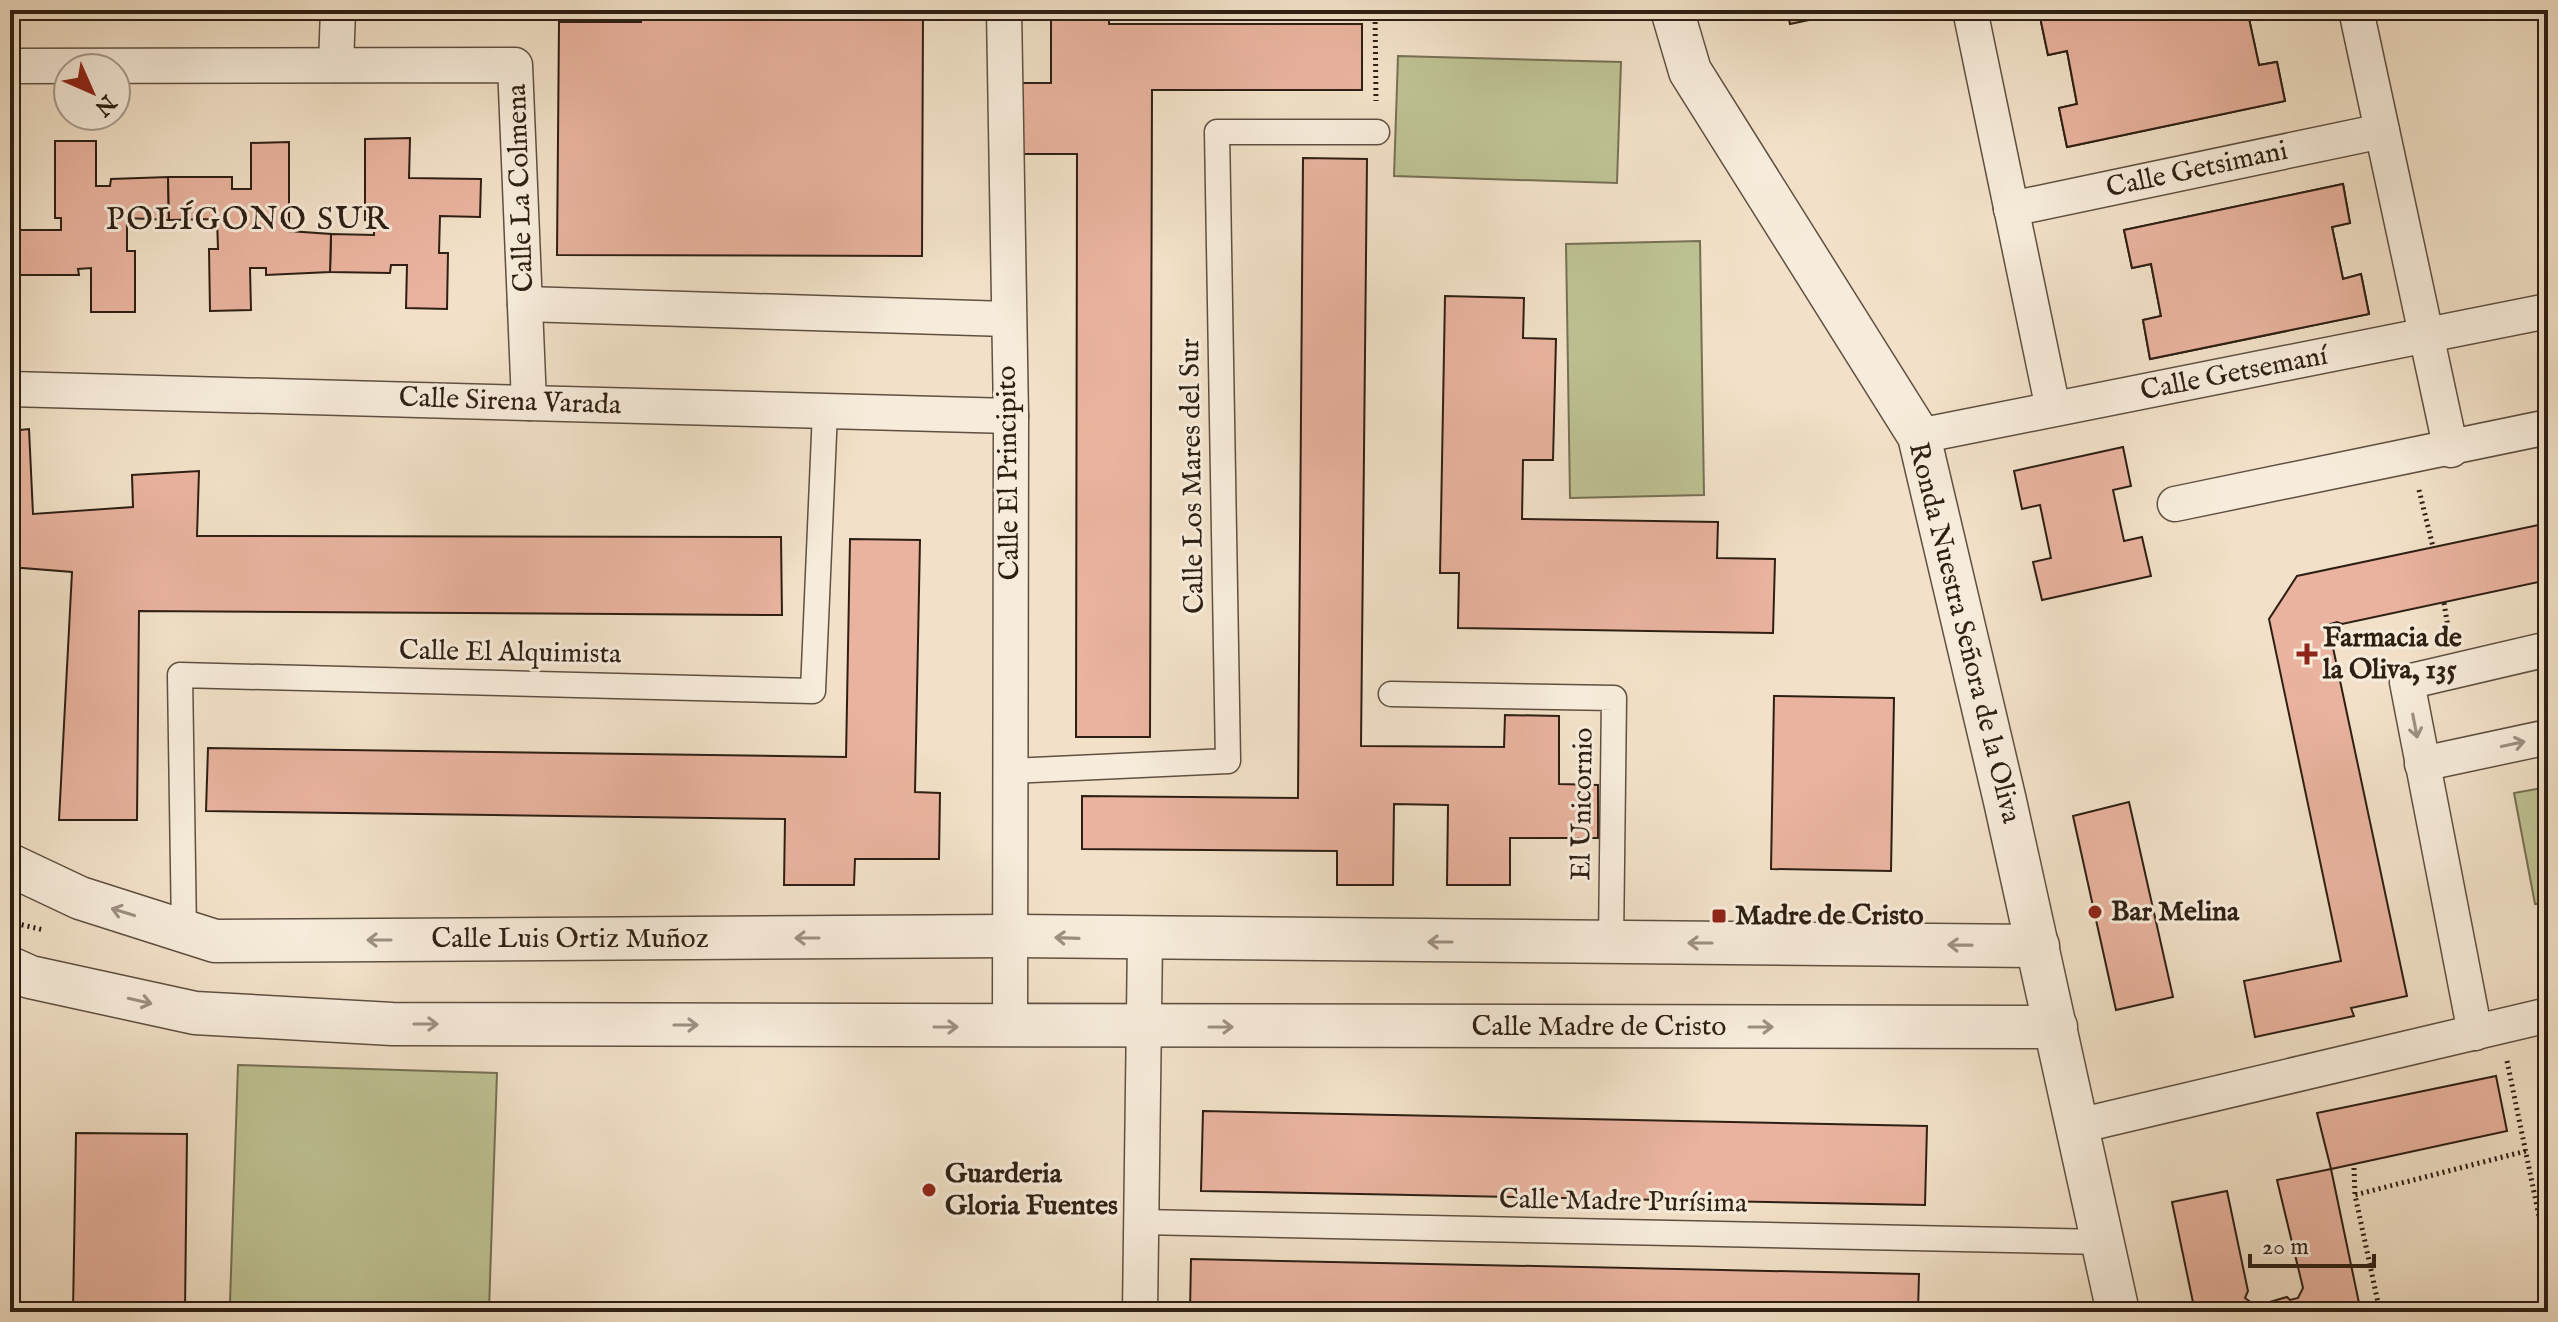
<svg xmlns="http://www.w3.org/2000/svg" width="2558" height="1322" viewBox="0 0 2558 1322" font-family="'IM FELL English',serif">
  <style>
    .green { fill: #bec293; stroke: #767054; stroke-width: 2 }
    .building { fill: #e9b39f; stroke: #2e1f14; stroke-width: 2; fill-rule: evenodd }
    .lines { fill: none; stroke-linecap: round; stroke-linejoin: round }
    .pedestrian-casing { stroke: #5f5041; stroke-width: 27 }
    .minor-casing { stroke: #5f5041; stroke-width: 37 }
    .tertiary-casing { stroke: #5f5041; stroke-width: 45 }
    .path { stroke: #2e1f14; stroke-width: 5; stroke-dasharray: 2 4; stroke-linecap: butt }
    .pedestrian { stroke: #f7ecdb; stroke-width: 24 }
    .minor { stroke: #f7ecdb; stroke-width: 34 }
    .tertiary { stroke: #f7ecdb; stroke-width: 42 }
    .oneway { stroke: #9d9081 }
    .poi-dot { fill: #8f2418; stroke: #f7ecdb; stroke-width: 3 }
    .labels { text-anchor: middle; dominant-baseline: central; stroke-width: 6; stroke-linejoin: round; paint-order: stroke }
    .street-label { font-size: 28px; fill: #2e1f14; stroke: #f7ecdb }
    .poi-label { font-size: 28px; font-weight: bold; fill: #2e1f14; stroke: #f7ecdb; text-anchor: start }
    .quarter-label { font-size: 32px; letter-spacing: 2px; fill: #2e1f14; stroke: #f7ecdb }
  </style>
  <rect width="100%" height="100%" fill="#f2e1c8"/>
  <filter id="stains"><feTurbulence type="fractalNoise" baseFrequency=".0025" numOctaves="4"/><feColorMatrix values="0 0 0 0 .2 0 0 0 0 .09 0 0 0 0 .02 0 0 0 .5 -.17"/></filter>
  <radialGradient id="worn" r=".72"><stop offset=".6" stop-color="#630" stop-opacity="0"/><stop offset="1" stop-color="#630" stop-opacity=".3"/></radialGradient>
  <g class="green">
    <path d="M1398,56L1621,62L1617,183L1394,176Z"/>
    <path d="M1700,241L1704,495L1570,498L1566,244Z"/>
    <path d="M2548,787V902L2535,904L2514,793Z"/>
    <path d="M238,1065L497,1073L489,1310L230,1302Z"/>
  </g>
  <g class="building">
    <path d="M641,10L923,11L922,256L557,255L559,22H641Z"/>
    <path d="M1051,10H1109V24H1362V90H1152L1150,737H1076L1077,154H1019V83H1051Z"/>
    <path d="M1787,10H1856L1790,24Z"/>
    <path d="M2072,10H2266L2248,14L2259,65L2277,62L2285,101L2067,147L2059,108L2077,104L2067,51L2048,55L2040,17ZM2174,29L2178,47L2196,44L2199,60L2182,64L2186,81L2150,89L2146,71L2130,74L2127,58L2143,55L2139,36Z"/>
    <path d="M2072,10H2266L2248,14L2259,65L2277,62L2285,101L2067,147L2059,108L2077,104L2067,51L2048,55L2040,17Z"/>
    <path d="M410,138L409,178L481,179L480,217L440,216L439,253H448L447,309L406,308L407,265H391L390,273L330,272L331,234L374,235V221L365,220V139Z"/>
    <path d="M55,141H96V186H110L111,179L168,177L169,220L127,218V251H135V312H91V268L78,269L79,275H17V230H61V218H55Z"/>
    <path d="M289,142V231L331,234L330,272L266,275V268H250L251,310L210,311L209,249H218L217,219L169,220L168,177H232V189H251V143Z"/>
    <path d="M1303,158L1367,159L1361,746L1504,747L1505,715L1559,716V784L1598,785V838H1510V885H1447L1448,805L1394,804L1393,885H1337V851L1082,849V796L1298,798Z"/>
    <path d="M2343,184L2350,223L2332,227L2343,279L2361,274L2369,314L2150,359L2143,320L2161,316L2151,264L2132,268L2124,230ZM2258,242L2261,260L2280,256L2283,273L2267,277L2270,295L2234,302L2230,284L2214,287L2210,271L2227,268L2223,249Z"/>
    <path d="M2343,184L2350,223L2332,227L2343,279L2361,274L2369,314L2150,359L2143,320L2161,316L2151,264L2132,268L2124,230Z"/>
    <rect x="10" y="230" width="7" height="45"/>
    <path d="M1445,296L1524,298L1523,338L1556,339L1553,460H1523L1522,519L1718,522L1717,558L1775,559L1773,633L1458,628L1459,573H1440Z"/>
    <path d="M29,429L33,514L133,507L132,475L199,471L197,536L781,537L782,615L139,611L137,820H59L72,572L10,567V431Z"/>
    <path d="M2123,447L2131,486L2113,490L2124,541L2142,537L2151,576L2042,600L2033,562L2051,558L2040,505L2022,509L2014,471Z"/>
    <path d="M2548,523V580L2342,624L2337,622L2330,624L2325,632L2332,643L2407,996L2351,1008L2354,1016L2255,1037L2244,981L2341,961L2269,619L2297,576Z"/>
    <path d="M850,539L920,540L915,792L940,793L939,859H855L854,885H784L785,819L206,811L208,748L846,757Z"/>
    <path d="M1774,696L1894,698L1891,871L1771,869Z"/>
    <path d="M2129,802L2173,997L2116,1010L2073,816Z"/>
    <path d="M2496,1076L2507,1131L2331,1169L2317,1113Z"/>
    <path d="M1203,1111L1927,1126L1925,1205L1201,1191Z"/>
    <path d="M76,1133L187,1134L185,1312H73Z"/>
    <path d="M2331,1169L2359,1303L2353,1312H2195L2172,1202L2227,1191L2248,1291L2245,1298L2256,1306L2287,1297L2290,1300L2298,1298L2303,1288L2277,1180Z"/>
    <path d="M1191,1259L1919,1274L1918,1312H1190Z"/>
  </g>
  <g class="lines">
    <g class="pedestrian-casing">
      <g id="pedestrian">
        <path d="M1391,694L1614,698L1611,943"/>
        <path d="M1010,771L1228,761L1217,132H1377"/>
        <path d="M184,931L180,675L813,691L825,411"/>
        <path d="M1141,1222L2103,1242"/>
      </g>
    </g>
    <g class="minor-casing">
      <g id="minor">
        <path d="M1004,10L1011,416L1010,1027"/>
        <path d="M1970,10L2053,409"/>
        <path d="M2356,10L2451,450"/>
        <path d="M336,65L338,10"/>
        <path d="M10,66L515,65L529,403"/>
        <path d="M2011,209L2382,131"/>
        <path d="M525,304L1007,319"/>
        <path d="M10,389L1011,416"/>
        <path d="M1919,436L2548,311"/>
        <path d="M2175,504L2548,427"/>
        <path d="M2422,764L2548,737"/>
        <path d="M2475,1033L2407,682L2548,649"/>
        <path d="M2078,1126L2548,1015"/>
        <path d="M1140,1312L1145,940"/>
      </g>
    </g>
    <g class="tertiary-casing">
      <g id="tertiary">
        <path d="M1672,10L1690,71L1919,436L2005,801L2118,1312"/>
        <path d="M10,865L80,898L215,941L1010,936L2038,946"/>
        <path d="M10,968L30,977L195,1013L392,1024L2056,1027"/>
      </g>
    </g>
    <g class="path">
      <path d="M1375,10L1376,101"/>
      <path d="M2419,490L2433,547"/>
      <path d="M2444,603L2449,633"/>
      <path d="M10,922L44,930"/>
      <path d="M2507,1061L2548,1260"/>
      <path d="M2354,1168L2355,1195"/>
      <path d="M2380,1312L2355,1195L2526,1151"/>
      <path d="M2537,1312L2548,1309"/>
    </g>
    <use href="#pedestrian" class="pedestrian"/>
    <use href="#minor" class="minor"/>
    <use href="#tertiary" class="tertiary"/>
  </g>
  <defs><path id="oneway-shaft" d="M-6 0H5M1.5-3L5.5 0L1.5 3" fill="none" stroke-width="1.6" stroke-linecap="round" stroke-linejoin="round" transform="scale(2)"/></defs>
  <g class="oneway">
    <use href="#oneway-shaft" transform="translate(2415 726) rotate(79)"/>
    <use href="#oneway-shaft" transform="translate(2513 744) rotate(-12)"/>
    <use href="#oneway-shaft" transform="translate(123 912) rotate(-163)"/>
    <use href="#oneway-shaft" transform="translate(807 938) rotate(180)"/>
    <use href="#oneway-shaft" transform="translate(1067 938) rotate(-178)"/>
    <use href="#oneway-shaft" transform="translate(379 940) rotate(180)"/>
    <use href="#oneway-shaft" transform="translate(1440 942) rotate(-180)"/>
    <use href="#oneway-shaft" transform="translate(1700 943) rotate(-180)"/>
    <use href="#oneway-shaft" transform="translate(1960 945) rotate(-179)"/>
    <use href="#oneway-shaft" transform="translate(140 1001) rotate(13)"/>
    <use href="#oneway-shaft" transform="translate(426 1024)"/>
    <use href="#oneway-shaft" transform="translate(686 1025)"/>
    <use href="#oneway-shaft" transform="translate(946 1027)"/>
    <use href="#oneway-shaft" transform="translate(1221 1027)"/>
    <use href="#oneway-shaft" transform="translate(1761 1027)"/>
  </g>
  <g class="poi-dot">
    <path d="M2303 642h8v8h8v8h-8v8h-8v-8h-8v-8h8z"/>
    <circle cx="2095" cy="912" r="8"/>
    <rect x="1711" y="908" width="16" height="16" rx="4"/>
    <circle cx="929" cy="1190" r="8"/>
  </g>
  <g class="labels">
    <g class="street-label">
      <text transform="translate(2197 170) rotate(-12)">Calle Getsimani</text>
      <text transform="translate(521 188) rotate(-92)">Calle La Colmena</text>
      <text transform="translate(2234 374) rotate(-11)">Calle Getsemaní</text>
      <text transform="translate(510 402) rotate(2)">Calle Sirena Varada</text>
      <text transform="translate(1009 473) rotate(-91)">Calle El Principito</text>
      <text transform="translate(1193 476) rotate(-91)">Calle Los Mares del Sur</text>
      <text transform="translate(1964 633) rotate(76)">Ronda Nuestra Señora de la Oliva</text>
      <text transform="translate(510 653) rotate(1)">Calle El Alquimista</text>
      <text transform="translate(1583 804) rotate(-89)">El Unicornio</text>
      <text x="570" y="939">Calle Luis Ortiz Muñoz</text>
      <text x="1599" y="1027">Calle Madre de Cristo</text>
      <text transform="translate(1623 1202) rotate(1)">Calle Madre Purísima</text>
    </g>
    <g class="poi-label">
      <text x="2323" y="638">Farmacia de<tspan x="2323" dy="32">la Oliva, 135</tspan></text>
      <text x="2111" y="912">Bar Melina</text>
      <text x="1735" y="916">Madre de Cristo</text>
      <text x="945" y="1174">Guarderia<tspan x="945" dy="32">Gloria Fuentes</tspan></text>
    </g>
    <g class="quarter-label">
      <text x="248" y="220">POLÍGONO SUR</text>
    </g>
  </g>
  <rect width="2558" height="1322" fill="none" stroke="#f2e1c8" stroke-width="40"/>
  <rect x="12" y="12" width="2534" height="1298" fill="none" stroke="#2e1f14" stroke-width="4"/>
  <rect x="20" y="20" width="2518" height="1282" fill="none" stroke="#2e1f14" stroke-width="2"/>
  <g transform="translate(92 92) rotate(135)"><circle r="38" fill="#f7ecdb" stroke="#a79a8b" stroke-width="2"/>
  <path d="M0-6L14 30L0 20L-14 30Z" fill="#8f2418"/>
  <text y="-12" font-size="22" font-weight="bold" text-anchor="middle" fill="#2e1f14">N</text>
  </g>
  <path d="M2250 1254v12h124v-12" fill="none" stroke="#2e1f14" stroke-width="4"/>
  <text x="2262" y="1254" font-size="24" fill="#2e1f14" stroke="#f7ecdb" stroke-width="6" paint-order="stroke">20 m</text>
  <rect width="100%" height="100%" filter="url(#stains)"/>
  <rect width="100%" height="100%" fill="url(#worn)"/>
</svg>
